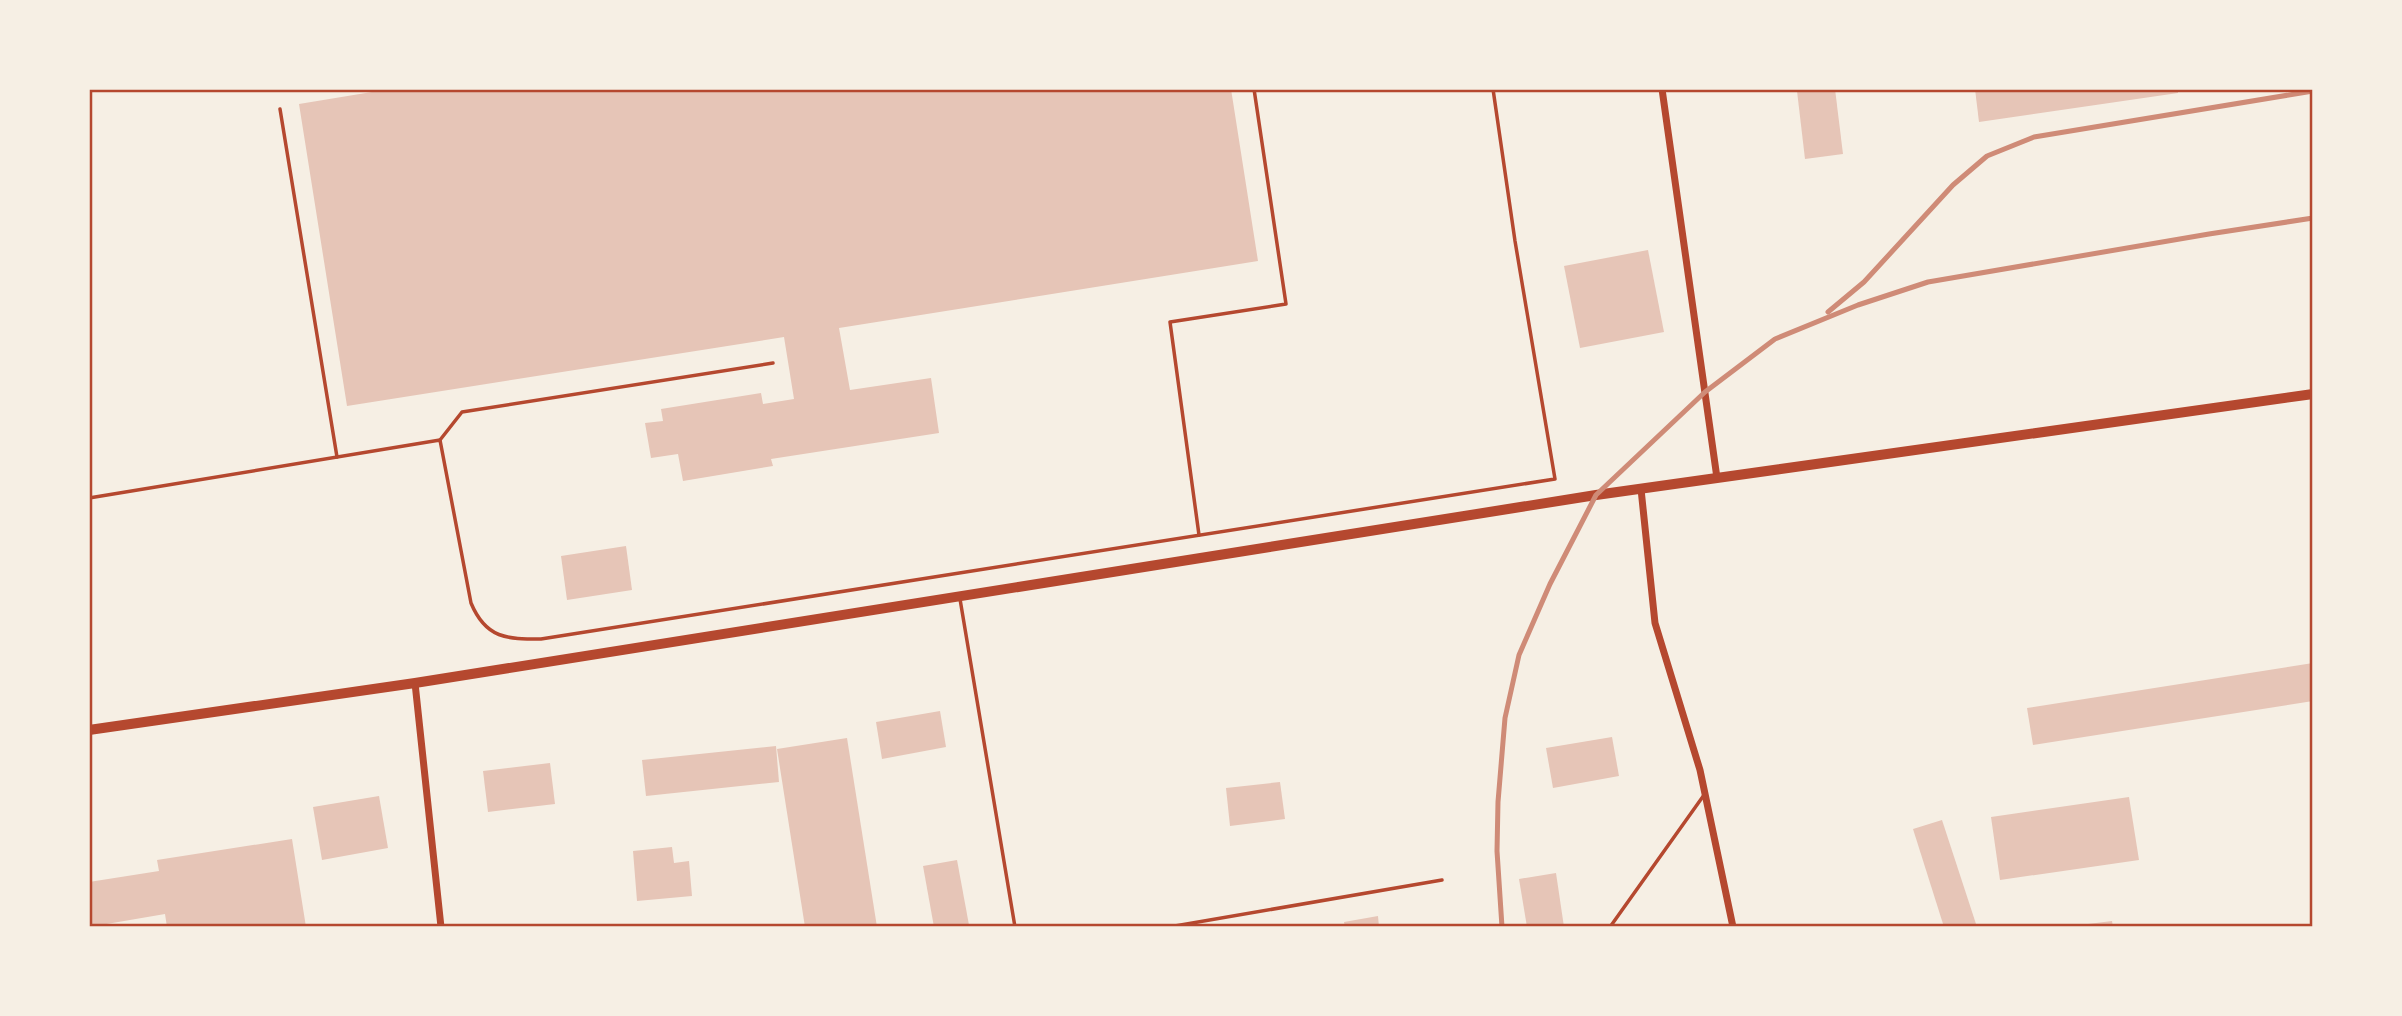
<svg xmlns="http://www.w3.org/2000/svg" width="2402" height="1016" viewBox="0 0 2402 1016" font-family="Ubuntu,sans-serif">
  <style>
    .building { fill: #e6c5b7 }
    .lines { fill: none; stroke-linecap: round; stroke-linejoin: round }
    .service { stroke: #b5482f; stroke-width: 3.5 }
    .minor { stroke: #b5482f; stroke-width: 7 }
    .tertiary { stroke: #b5482f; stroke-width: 10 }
    .rail { stroke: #cf8b77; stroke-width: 5 }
    .neatline { fill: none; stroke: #b5482f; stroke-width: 2.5 }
  </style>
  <rect width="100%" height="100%" fill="#f6efe4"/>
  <g class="building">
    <path d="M390,89H1231L1258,261L839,328L850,390L931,378L939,433L771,459L773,466L683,481L678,454L651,458L645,423L663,421L661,409L761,393L763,404L794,399L784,337L347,406L299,104Z"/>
    <path d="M1812,89H1835L1843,154L1805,159L1797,91Z"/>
    <path d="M1975,89H2178V93L1979,122Z"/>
    <path d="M1648,250L1664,332L1580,348L1564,266Z"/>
    <path d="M626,546L632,590L567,600L561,556Z"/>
    <path d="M2313,663V701L2033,745L2027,708Z"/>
    <path d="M940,711L946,747L882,759L876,722Z"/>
    <path d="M1612,737L1619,776L1553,788L1546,748Z"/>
    <path d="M847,738L877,927H805L777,749Z"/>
    <path d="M776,746L779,782L646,796L642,760Z"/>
    <path d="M550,763L555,804L488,812L483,771Z"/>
    <path d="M1280,782L1285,819L1230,826L1226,788Z"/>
    <path d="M379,796L388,848L322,860L313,807Z"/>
    <path d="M2129,797L2139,860L2000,880L1991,817Z"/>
    <path d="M1942,820L1977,927H1944L1913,829Z"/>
    <path d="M292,839L306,927H167L165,914L89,927V882L159,871L157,860Z"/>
    <path d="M672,847L674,863L689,861L692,896L637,901L633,851Z"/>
    <path d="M957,860L969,925L934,927L923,866Z"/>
    <path d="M1556,873L1564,927H1527L1519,879Z"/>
    <path d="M1378,916L1379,927H1345L1344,922Z"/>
    <path d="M2112,921L2113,927H2080V925Z"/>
  </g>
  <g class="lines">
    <g class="service">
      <path d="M280,109L337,457"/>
      <path d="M440,440L462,412L773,363"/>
      <path d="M89,498L440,440L471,603C486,639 507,639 541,639L1555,479L1515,241L1493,89"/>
      <path d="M1199,535L1170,322L1286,304L1254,89"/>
      <path d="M960,599L1015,927"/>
      <path d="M1169,927L1442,880"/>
      <path d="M1610,927L1704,795"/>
    </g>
    <g class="minor">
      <path d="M1662,89L1717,478"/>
      <path d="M1641,489L1655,623L1700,770L1733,927"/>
      <path d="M415,683L441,927"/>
    </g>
    <path class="tertiary" d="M89,730L415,683L1596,495L2313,394"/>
    <g class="rail">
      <path d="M1828,312L1864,282L1953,185L1987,156L2034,137L2313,91"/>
      <path d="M1502,927L1497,851L1498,802L1505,718L1519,655L1550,584L1596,495L1705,392L1775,339L1858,305L1928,282L2209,234L2313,218"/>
    </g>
  </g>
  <rect width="2402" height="1016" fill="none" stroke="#f6efe4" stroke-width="182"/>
  <rect x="91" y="91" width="2220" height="834" class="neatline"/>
</svg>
